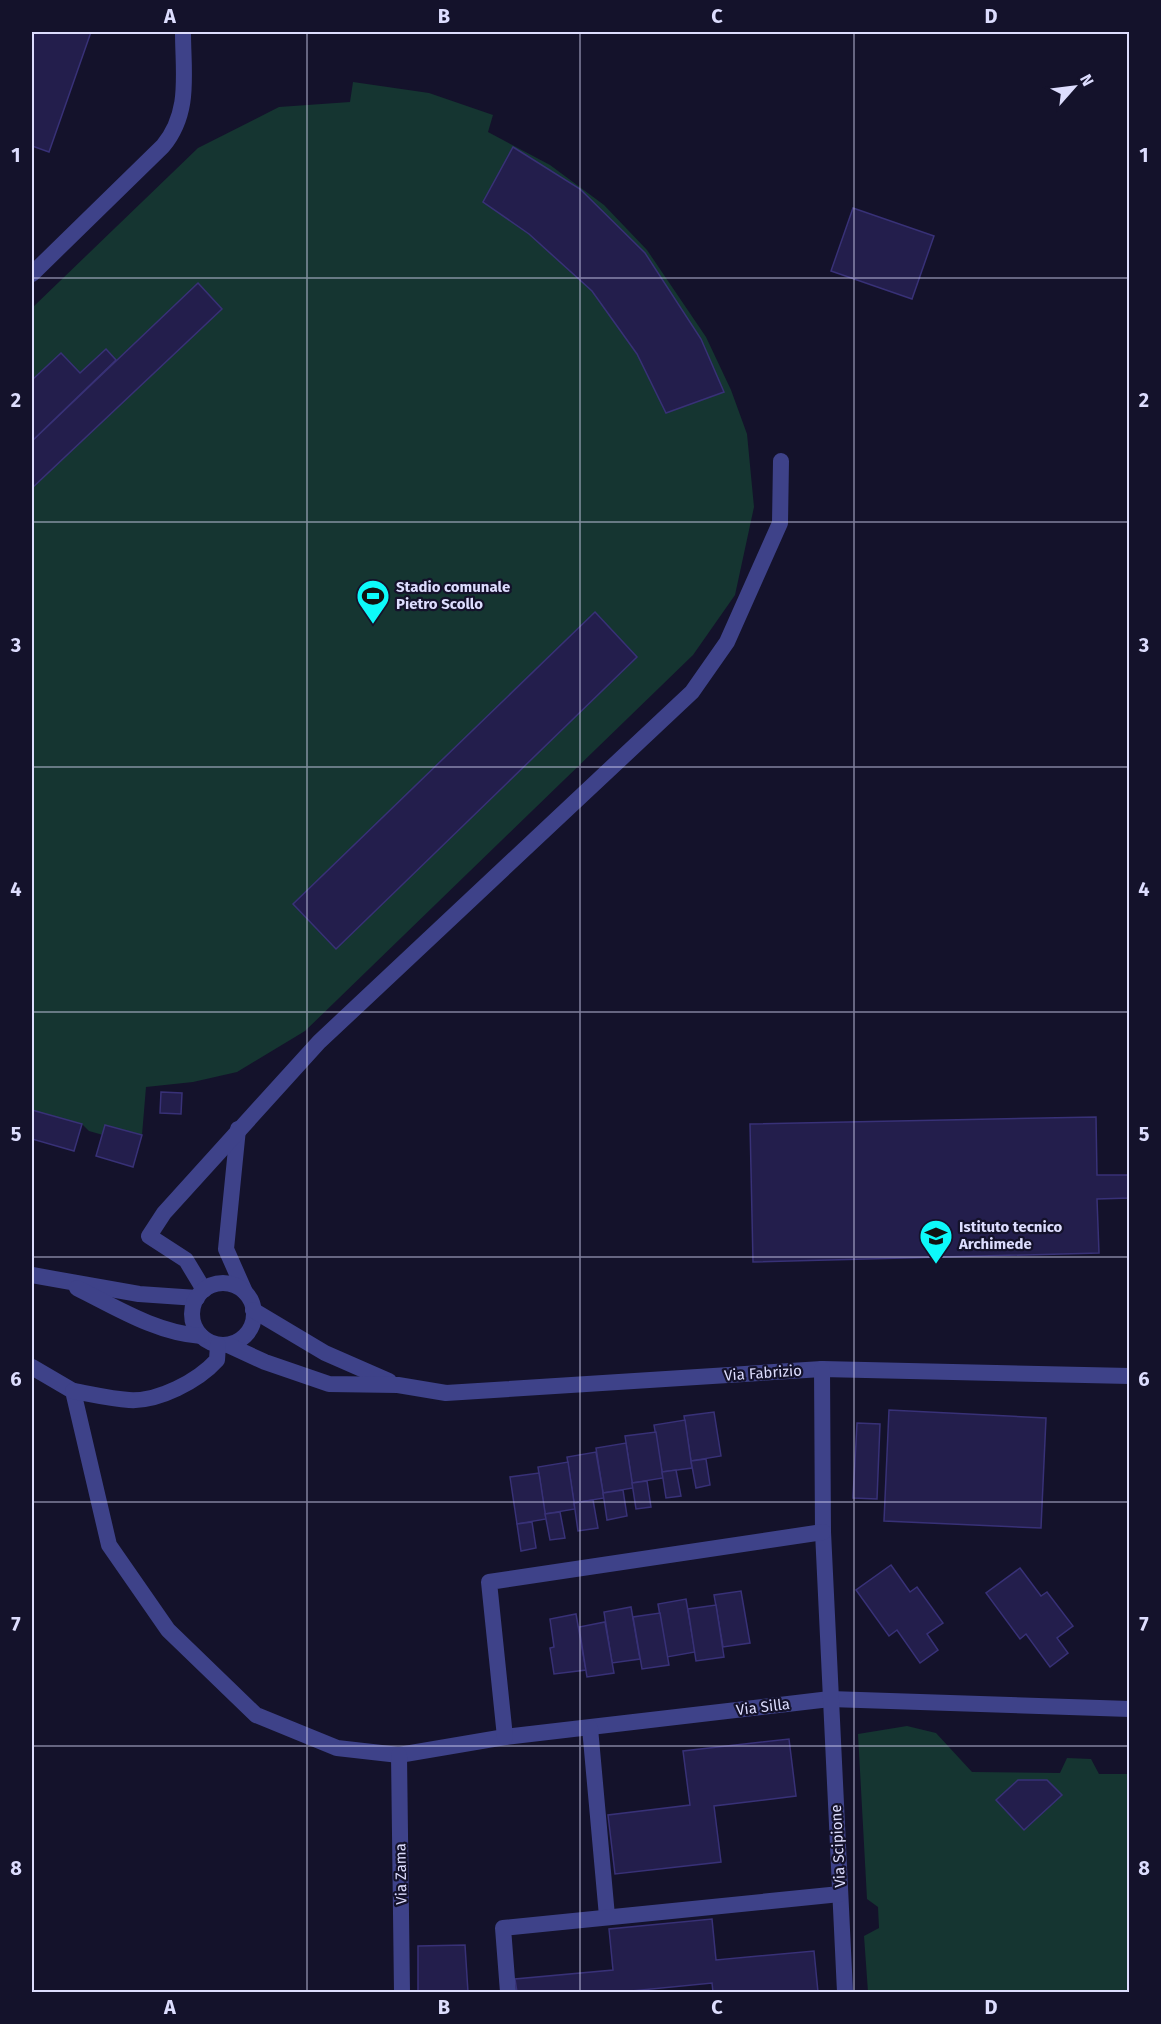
<svg xmlns="http://www.w3.org/2000/svg" width="1161" height="2024" viewBox="0 0 1161 2024" font-family="'Fira Sans',sans-serif">
  <style>
    .green { fill: #153531 }
    .building { fill: #231e4c; stroke: #383177; stroke-width: 1.5 }
    .lines { fill: none; stroke-linecap: round; stroke-linejoin: round }
    .service { stroke: #3e4289; stroke-width: 16 }
    .minor { stroke: #3e4289; stroke-width: 16 }
    .grid { fill: none; stroke: #ddddfe; stroke-width: 1.5; stroke-opacity: 0.55 }
    .labels { text-anchor: middle; dominant-baseline: central; stroke-width: 4.5; stroke-linejoin: round; paint-order: stroke }
    .poi-label { font-size: 15px; font-weight: bold; fill: #ddddfe; stroke: #14122b; text-anchor: start }
    .street-label { font-size: 15px; fill: #ddddfe; stroke: #14122b }
    .neatline { fill: none; stroke: #ddddfe; stroke-width: 2 }
    .grid-label { font-size: 20px; text-anchor: middle; font-weight: bold; fill: #ddddfe }
  </style>
  <rect width="100%" height="100%" fill="#14122b"/>
  <g class="green">
    <path d="M353,82L429,93L493,115L488,132L550,165L604,205L647,250L706,337L731,390L747,434L754,507L735,595L693,655L305,1031L237,1072L193,1082L146,1087L142,1135L133,1167L96,1156L103,1135L89,1131L82,1124L74,1151L32,1139V308L198,148L279,107L350,102Z"/>
    <path d="M907,1726L936,1733L972,1772L1060,1773L1067,1758L1091,1759L1099,1774H1129V1992H868L864,1936L879,1928L878,1907L867,1899L858,1734Z"/>
  </g>
  <g class="building">
    <path d="M32,32H91L49,152L32,146Z"/>
    <path d="M513,147L580,189L645,253L701,339L724,392L666,413L637,354L592,291L529,234L483,202Z"/>
    <path d="M853,208L934,236L912,299L831,271Z"/>
    <path d="M198,283L222,309L32,488V441Z"/>
    <path d="M106,349L116,360L32,441V380L61,353L80,373Z"/>
    <path d="M595,612L637,657L336,949L293,904Z"/>
    <path d="M161,1092L182,1093L181,1114L160,1113Z"/>
    <path d="M32,1110L82,1124L74,1151L32,1139Z"/>
    <path d="M1096,1117L1097,1175H1130V1198L1097,1199L1099,1253L753,1262L750,1124Z"/>
    <path d="M105,1125L142,1135L133,1167L96,1156Z"/>
    <path d="M889,1410L1046,1418L1041,1528L884,1521Z"/>
    <path d="M714,1412L721,1456L691,1461L684,1416Z"/>
    <path d="M685,1420L692,1468L662,1472L654,1425Z"/>
    <path d="M857,1423L880,1424L877,1499L853,1498Z"/>
    <path d="M656,1432L663,1478L632,1483L625,1436Z"/>
    <path d="M626,1443L633,1488L603,1493L596,1448Z"/>
    <path d="M596,1452L604,1498L574,1503L567,1457Z"/>
    <path d="M706,1459L710,1485L696,1488L691,1461Z"/>
    <path d="M568,1462L575,1509L545,1514L538,1467Z"/>
    <path d="M676,1470L681,1496L666,1498L662,1472Z"/>
    <path d="M539,1473L546,1519L517,1524L510,1477Z"/>
    <path d="M647,1481L651,1507L636,1509L632,1483Z"/>
    <path d="M623,1490L627,1516L607,1520L603,1493Z"/>
    <path d="M593,1500L598,1528L578,1531L574,1503Z"/>
    <path d="M560,1512L565,1538L550,1540L545,1514Z"/>
    <path d="M532,1522L536,1548L521,1551L517,1524Z"/>
    <path d="M891,1565L910,1592L917,1587L943,1623L927,1634L938,1650L920,1663L897,1630L889,1636L856,1590Z"/>
    <path d="M1020,1568L1041,1596L1047,1592L1073,1626L1057,1638L1068,1653L1050,1667L1026,1634L1020,1639L986,1593Z"/>
    <path d="M741,1591L750,1643L723,1647L714,1595Z"/>
    <path d="M686,1599L695,1652L667,1657L658,1604Z"/>
    <path d="M716,1605L724,1657L696,1661L688,1609Z"/>
    <path d="M631,1607L640,1659L612,1663L604,1612Z"/>
    <path d="M660,1613L669,1665L642,1669L633,1617Z"/>
    <path d="M576,1614L586,1670L554,1674L550,1648L554,1647L550,1619Z"/>
    <path d="M605,1622L614,1673L587,1677L579,1627Z"/>
    <path d="M789,1739L796,1796L714,1806L721,1862L615,1874L608,1815L690,1805L683,1751Z"/>
    <path d="M1018,1780H1047L1062,1795L1024,1830L996,1800Z"/>
    <path d="M712,1919L716,1960L814,1951L818,1992H713L712,1983L621,1992H517L515,1979L613,1970L609,1929Z"/>
    <path d="M465,1945L468,1992H418V1946Z"/>
  </g>
  <g class="lines">
    <g class="service">
      <path d="M238,1129L226,1249L245,1292"/>
      <path d="M204,1290L186,1260L149,1236L164,1213L319,1042L692,692L727,642L780,523L781,461"/>
    </g>
    <g class="minor">
      <path d="M32,274L163,146C191,112 183,74 183,32"/>
      <path d="M32,1275L139,1294L197,1298"/>
      <circle cx="223" cy="1314" r="31"/>
      <path d="M77,1288C117,1308 157,1333 201,1336"/>
      <path d="M253,1310L325,1353L389,1381"/>
      <path d="M228,1345L265,1362L329,1384L398,1385L446,1393L822,1369L1130,1376"/>
      <path d="M32,1367L73,1391L109,1545L168,1630L256,1715L337,1748L399,1755L505,1737L830,1699L1130,1709"/>
      <path d="M822,1369L823,1532L845,1992"/>
      <path d="M73,1391C91,1394 110,1399 129,1400C158,1402 198,1381 217,1360L218,1345"/>
      <path d="M590,1728L607,1916"/>
      <path d="M505,1737L489,1582L823,1532"/>
      <path d="M399,1755L402,1992"/>
      <path d="M508,1992L503,1928L840,1894"/>
    </g>
  </g>
  <path class="grid" d="M307,32V1992M580,32V1992M854,32V1992M32,278H1130M32,522H1130M32,767H1130M32,1012H1130M32,1257H1130M32,1502H1130M32,1746H1130"/>
  <defs>
    <g id="stadium-pin" transform="scale(1.725)"><path d="M0 17L-7.5 6A9.5 9.5 0 1 1 7.5 6Z" fill="#0df9fa" stroke="#14122b"/><path d="M0-5a6.5 5 0 1 0 0 10a6.5 5 0 1 0 0-10ZM-3.5-1.8h7v3.6h-7Z" fill="#111"/></g>
    <g id="school-pin" transform="scale(1.725)"><path d="M0 17L-7.5 6A9.5 9.5 0 1 1 7.5 6Z" fill="#0df9fa" stroke="#14122b"/><path d="M0-5L7-2L0 1L-7-2ZM-4 1L0 2.5L4 1V4Q0 6-4 4Z" fill="#111"/></g>
  </defs>
  <g fill-rule="evenodd">
    <use href="#stadium-pin" x="373" y="596"/>
    <use href="#school-pin" x="936" y="1236"/>
  </g>
  <g class="labels">
    <g class="poi-label">
      <text x="396" y="587">Stadio comunale<tspan x="396" dy="17">Pietro Scollo</tspan></text>
      <text x="959" y="1227">Istituto tecnico<tspan x="959" dy="17">Archimede</tspan></text>
    </g>
    <g class="street-label">
      <text transform="translate(763 1373) rotate(-4)">Via Fabrizio</text>
      <text transform="translate(763 1707) rotate(-7)">Via Silla</text>
      <text transform="translate(838 1846) rotate(-93)">Via Scipione</text>
      <text transform="translate(401 1874) rotate(-91)">Via Zama</text>
    </g>
  </g>
  <rect width="1161" height="2024" fill="none" stroke="#14122b" stroke-width="66"/>
  <g transform="translate(1074 87) rotate(62)" stroke="#14122b" stroke-width="4.5" paint-order="stroke">
  <path d="M0-4.5L10 22L0 15L-10 22Z" fill="#ddddfe"/>
  <text y="-9" font-size="16" font-weight="bold" text-anchor="middle" fill="#ddddfe">N</text>
  </g>
  <rect x="33" y="33" width="1095" height="1958" class="neatline"/>
  <g class="grid-label">
    <text x="170" y="23">A</text>
    <text x="444" y="23">B</text>
    <text x="717" y="23">C</text>
    <text x="991" y="23">D</text>
    <text x="16" y="162">1</text>
    <text x="1144" y="162">1</text>
    <text x="16" y="407">2</text>
    <text x="1144" y="407">2</text>
    <text x="16" y="652">3</text>
    <text x="1144" y="652">3</text>
    <text x="16" y="896">4</text>
    <text x="1144" y="896">4</text>
    <text x="16" y="1141">5</text>
    <text x="1144" y="1141">5</text>
    <text x="16" y="1386">6</text>
    <text x="1144" y="1386">6</text>
    <text x="16" y="1631">7</text>
    <text x="1144" y="1631">7</text>
    <text x="16" y="1875">8</text>
    <text x="1144" y="1875">8</text>
    <text x="170" y="2014">A</text>
    <text x="444" y="2014">B</text>
    <text x="717" y="2014">C</text>
    <text x="991" y="2014">D</text>
  </g>
</svg>
